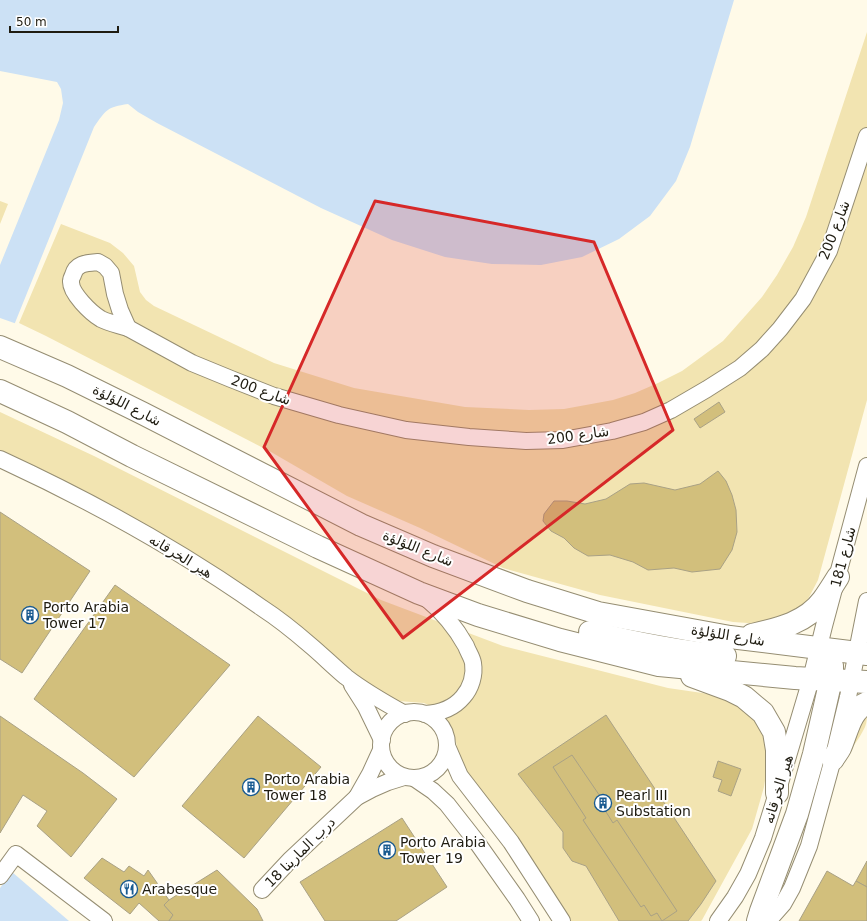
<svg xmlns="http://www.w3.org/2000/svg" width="867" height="921" viewBox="0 0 867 921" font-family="'DejaVu Sans','Noto Sans Arabic',sans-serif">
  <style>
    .green { fill: #f2e4b1 }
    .water { fill: #cce1f5 }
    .pier { fill: #fffae8 }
    .building { fill: #d2bf7c; stroke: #a9a185 }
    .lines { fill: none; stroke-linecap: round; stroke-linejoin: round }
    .street-casing { stroke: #958d72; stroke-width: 18 }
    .secondary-casing { stroke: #958d72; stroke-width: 24 }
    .street { stroke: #fff; stroke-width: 16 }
    .secondary { stroke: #fff; stroke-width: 22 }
    .marked { fill: #d62828; fill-opacity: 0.2; stroke: #d62828; stroke-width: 3; stroke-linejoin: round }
    .labels { text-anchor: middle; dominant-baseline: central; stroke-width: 4; stroke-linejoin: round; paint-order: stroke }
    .street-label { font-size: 14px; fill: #1f1c11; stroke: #fff }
    .poi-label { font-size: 14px; fill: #1f1c11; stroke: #fff; text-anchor: start }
  </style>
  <rect width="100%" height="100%" fill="#fffae8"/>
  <g class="green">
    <path d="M867,32V400L818,580L807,601L792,613L760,624L748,623L733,622L600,595L503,568L420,528L347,496L271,452L46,336L19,323L61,224L110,243L123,253L134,266L140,292L146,300L154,306L274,363L354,388L465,407L529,410L564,409L613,400L635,393L658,383L682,371L723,341L762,297L777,275L793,247L806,217Z"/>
    <path d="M0,201L8,204L0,224Z"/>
    <path d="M0,412L94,456L251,535L381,600L503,646L668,688L709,694L744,705L763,724L770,749L764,787L752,829L702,920L701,921H570L483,798L460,764L456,742L446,719L437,709L424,703L398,701L374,689L300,626L120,510L0,451Z"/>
    <path d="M867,711C867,717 867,722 865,727C859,740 848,753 839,764Z"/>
  </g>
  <g class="water">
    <path d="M0,0H734L690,147L676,181L650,216L619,239L582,257L541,265L492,264L445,257L392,240L321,208L157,123L138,112L128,104C107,107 106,110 94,127L0,360V265L59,120L63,103L61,89L57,82L0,71Z"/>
    <path d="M12,872L69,921H0V888Z"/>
  </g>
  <path class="pier" d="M0,318L17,324L2,361L0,362Z"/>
  <g class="building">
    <path d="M719,402L725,412L700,428L694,419Z"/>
    <path d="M718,471L726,481L732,495L736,510L737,532L732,550L720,569L692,572L674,568L648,570L633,562L610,555L588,556L574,548L564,538L551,531L543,521L544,514L554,501H567L585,504L606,499L630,484L644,483L675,490L700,484Z"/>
    <path d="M0,512L90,571L22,673L0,659Z"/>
    <path d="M115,585L230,665L134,777L34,699Z"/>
    <path d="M606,715L716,881L701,904L688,921H619L586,866L572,861L563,848V832L518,774Z"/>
    <path d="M0,716L83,773L117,799L71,857L37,826L47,811L23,795L0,833Z"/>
    <path d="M258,716L321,767L244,858L182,806Z"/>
    <path d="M572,755L606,805L603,807L613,823L617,820L677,911L662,921L657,913L651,916L644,905L641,907L583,820L586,818L553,767Z"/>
    <path d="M718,761L741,769L731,796L718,791L722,780L713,777Z"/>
    <path d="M402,818L447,887L396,921H325L300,882Z"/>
    <path d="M102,858L124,872L129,866L144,876L148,870L169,900L164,905L173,915L169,921H159L139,903L130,914L84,878Z"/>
    <path d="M867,861V887L856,881Z"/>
    <path d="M217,870L257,909L263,921H169L173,915L164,905L169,900Z"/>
    <path d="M827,871L853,886L856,881L867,887V921H799Z"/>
  </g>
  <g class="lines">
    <g class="street-casing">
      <g id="street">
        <path d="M98,262L105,266L111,273L115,294L120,310L128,328C119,325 109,323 101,319C91,313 70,293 71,281C71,279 72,277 73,275C76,263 87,263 98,262Z"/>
        <path d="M128,328L192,363L231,379L274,396L339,415L406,430L469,437L526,441L563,440L612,431L644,422L671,410L707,389L740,368L762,349L780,329L803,299L829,251L867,136"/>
        <path d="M0,459C91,501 180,550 262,608C279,619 295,632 310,645C322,655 334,667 346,677C364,691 385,703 405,714"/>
        <path d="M352,685L366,707L382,740"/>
        <circle cx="414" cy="745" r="33"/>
        <path d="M425,714C440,713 453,709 463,697C471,688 475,675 473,663C472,657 468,652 466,646C456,628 443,612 427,599"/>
        <path d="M447,746L460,776L511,842L562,921"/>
        <path d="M414,778L433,791L447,804L476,841L517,899L531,921"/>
        <path d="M357,797L370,774L381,750"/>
        <path d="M0,876L16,854L104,921"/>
        <path d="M262,890L291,859L357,797L372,789L388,782L404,777"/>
        <path d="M718,921L735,897L748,874L763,838L777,793L811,679L824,626L867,466"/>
        <path d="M768,921L783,904L792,888L809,846L833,759L848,697L867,601"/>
      </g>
    </g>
    <g class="secondary-casing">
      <g id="secondary">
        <path d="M0,347L67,376L142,413L361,525L433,556L527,591L598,613L730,637L867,654"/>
        <path d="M0,391L67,422L132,456L318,547L419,593L478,615L560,640L659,665L795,678L867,682"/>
        <path d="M590,632C634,643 679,652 725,656"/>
        <path d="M752,635C778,629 806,623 823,600C828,593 833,585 838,577"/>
        <path d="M692,676L730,690L744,697L763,713L774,732L777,750V793"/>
        <path d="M833,759C835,755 838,752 840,748C847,733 850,710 867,703"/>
        <path d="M758,921L761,911L797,814L814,754L832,675V666"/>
      </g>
    </g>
    <use href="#street" class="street"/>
    <use href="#secondary" class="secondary"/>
  </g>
  <path class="marked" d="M375,201L594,242L673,430L403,638L264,447Z"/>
  <defs>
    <g id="building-ring" transform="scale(0.9)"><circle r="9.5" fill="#fff" stroke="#195a90" stroke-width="1.5"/><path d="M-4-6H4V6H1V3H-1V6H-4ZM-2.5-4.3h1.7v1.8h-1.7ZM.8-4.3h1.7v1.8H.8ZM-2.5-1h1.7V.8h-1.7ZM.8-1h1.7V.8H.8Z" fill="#195a90"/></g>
    <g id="restaurant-ring" transform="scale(0.9)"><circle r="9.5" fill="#fff" stroke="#195a90" stroke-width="1.5"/><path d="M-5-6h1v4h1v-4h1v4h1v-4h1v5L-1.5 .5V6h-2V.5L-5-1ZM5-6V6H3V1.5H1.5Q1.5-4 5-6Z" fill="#195a90"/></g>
  </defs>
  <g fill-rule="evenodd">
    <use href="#building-ring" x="30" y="615"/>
    <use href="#building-ring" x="251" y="787"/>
    <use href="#building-ring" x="603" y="803"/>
    <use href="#building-ring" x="387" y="850"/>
    <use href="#restaurant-ring" x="129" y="889"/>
  </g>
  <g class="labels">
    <g class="street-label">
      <text transform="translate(834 230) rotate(-69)">شارع 200</text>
      <text transform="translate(261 390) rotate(20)">شارع 200</text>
      <text transform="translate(127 405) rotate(27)">شارع اللؤلؤة</text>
      <text transform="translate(578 435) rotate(-8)">شارع 200</text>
      <text transform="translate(418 548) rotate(22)">شارع اللؤلؤة</text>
      <text transform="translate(181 556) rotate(31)">هير الخرقانه</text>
      <text transform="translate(843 557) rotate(-75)">شارع 181</text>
      <text transform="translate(728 635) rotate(9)">شارع اللؤلؤة</text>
      <text transform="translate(778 789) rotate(-73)">هير الخرقانه</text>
      <text transform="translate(300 852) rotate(-45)">درب المارينا 18</text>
    </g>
    <g class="poi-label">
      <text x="43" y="607">Porto Arabia<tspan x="43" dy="16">Tower 17</tspan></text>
      <text x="264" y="779">Porto Arabia<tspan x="264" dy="16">Tower 18</tspan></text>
      <text x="616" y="795">Pearl III<tspan x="616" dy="16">Substation</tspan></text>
      <text x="400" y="842">Porto Arabia<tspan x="400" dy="16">Tower 19</tspan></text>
      <text x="142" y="889">Arabesque</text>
    </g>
  </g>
  <path d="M10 26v6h108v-6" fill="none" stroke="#1f1c11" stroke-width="2"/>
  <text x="16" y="26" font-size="12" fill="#1f1c11" stroke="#ffffff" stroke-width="3" paint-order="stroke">50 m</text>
</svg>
